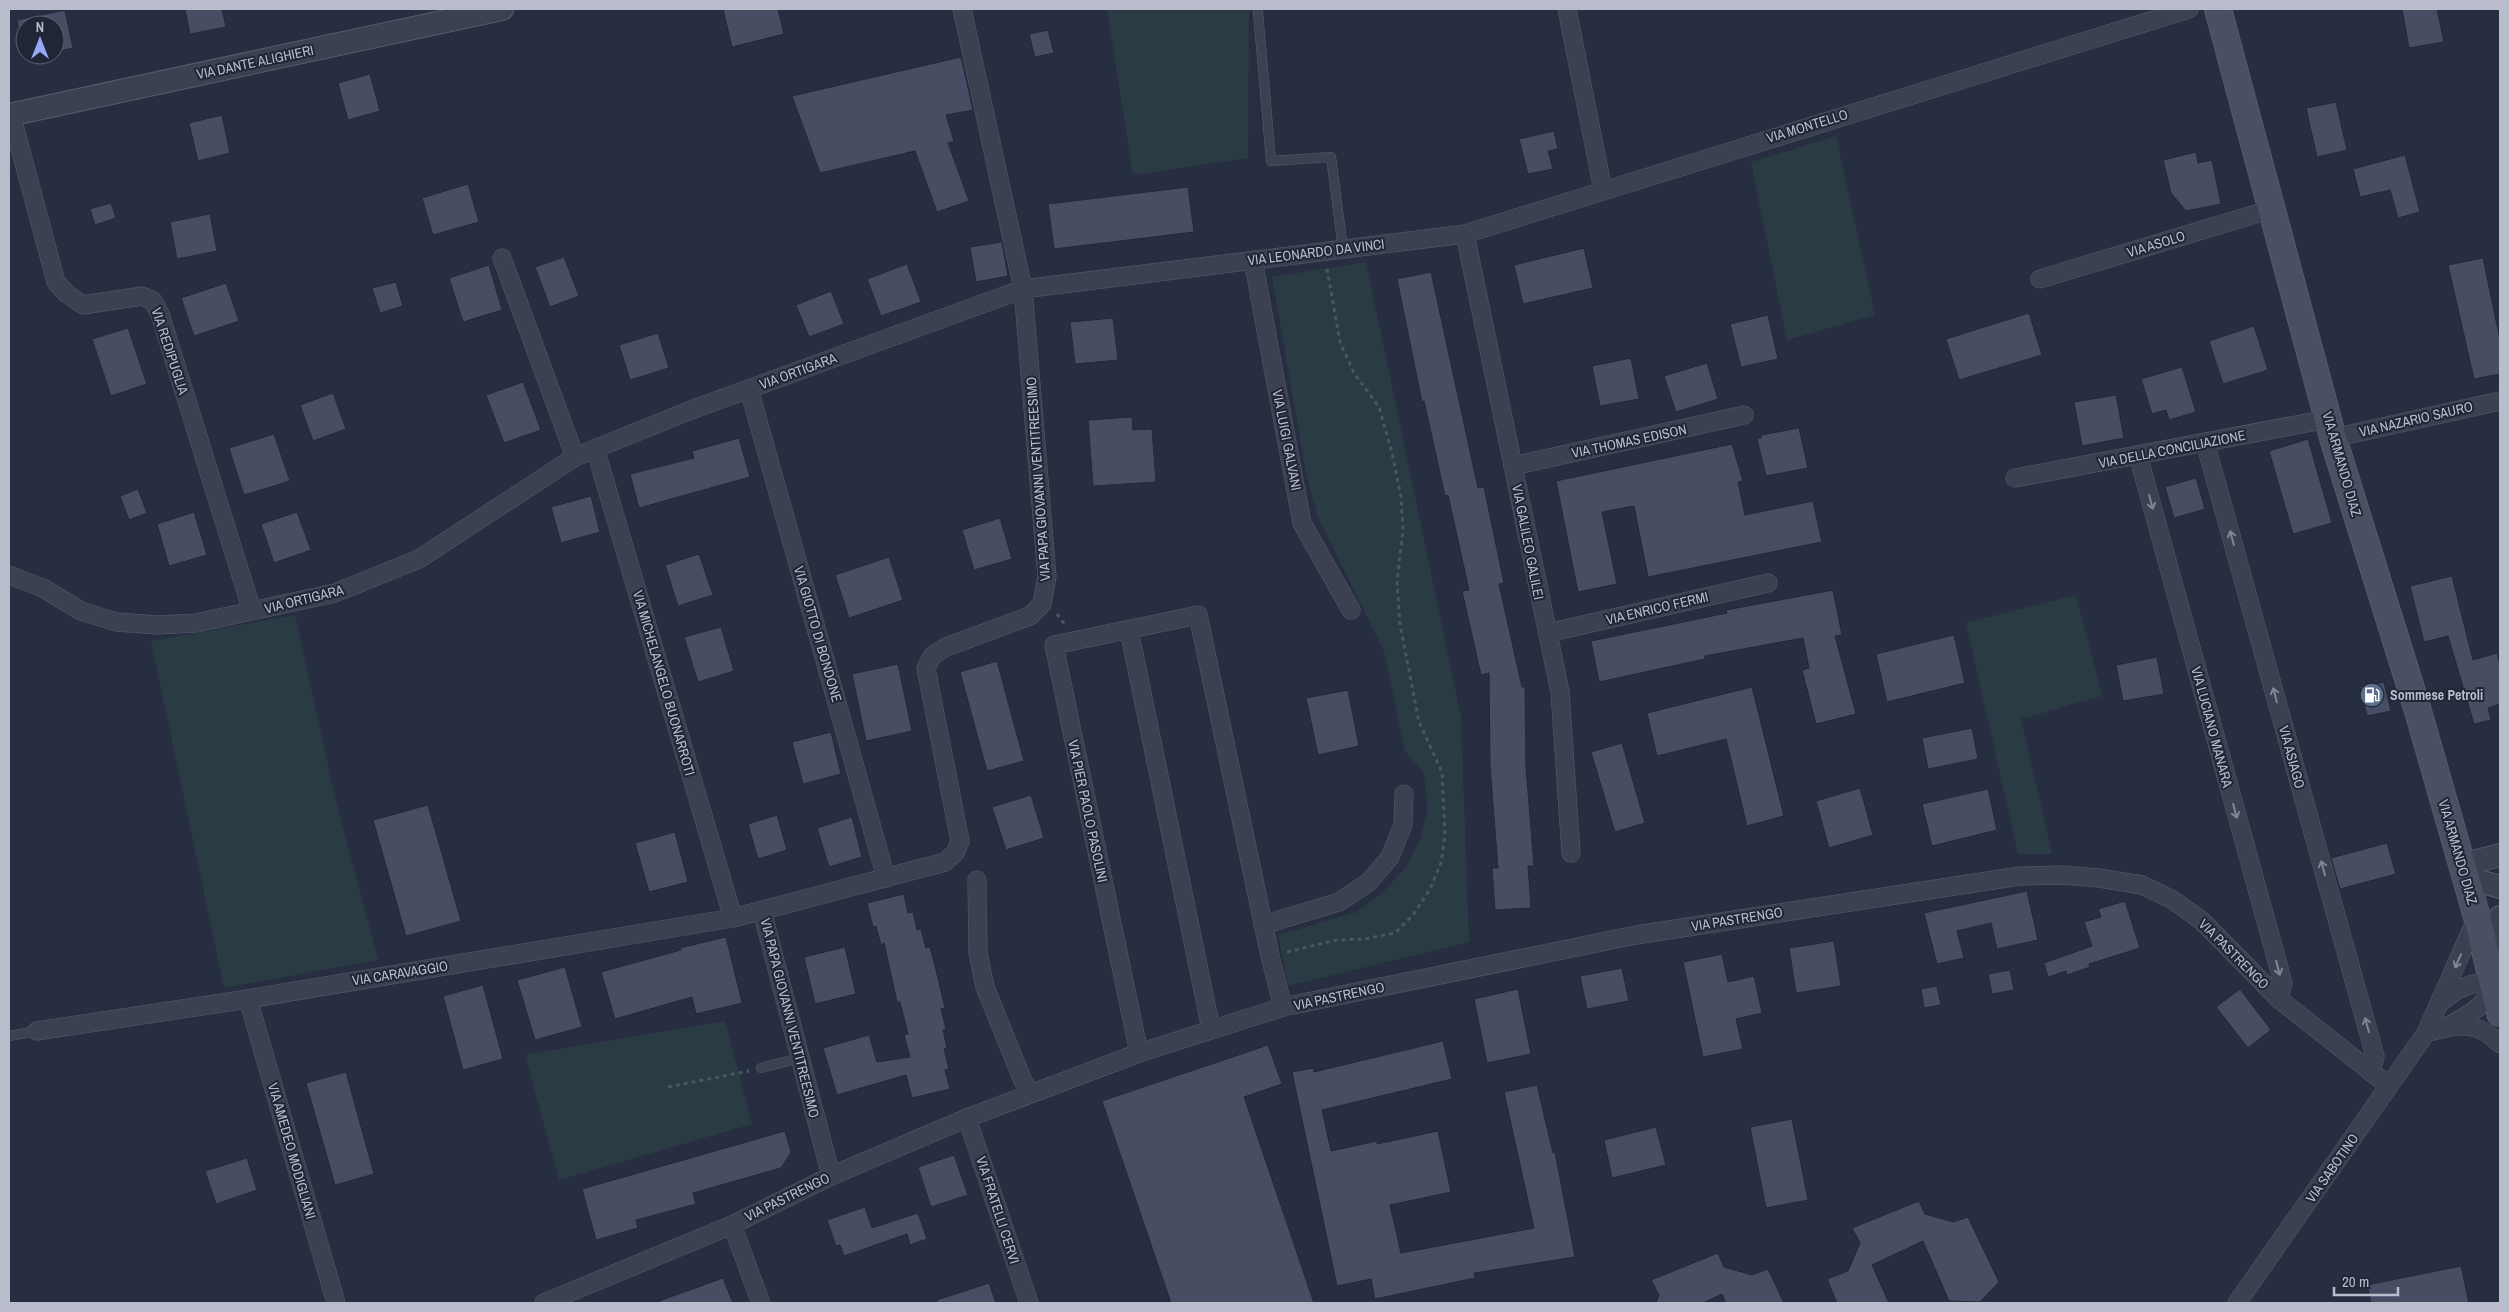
<svg xmlns="http://www.w3.org/2000/svg" width="2509" height="1312" viewBox="0 0 2509 1312" font-family="'Archivo Narrow',sans-serif">
  <style>
    .green { fill: #2a3b43 }
    .building { fill: #474e64; stroke: #232839 }
    .lines { fill: none; stroke-linecap: round; stroke-linejoin: round }
    .service-casing { stroke: #575c6c; stroke-width: 10 }
    .minor-casing { stroke: #575c6c; stroke-width: 19 }
    .tertiary-casing { stroke: #575c6c; stroke-width: 24 }
    .secondary-casing { stroke: #575c6c; stroke-width: 28 }
    .path { stroke: #48585f; stroke-width: 3; stroke-dasharray: 4 4; stroke-linecap: butt }
    .service { stroke: #3c4152; stroke-width: 9 }
    .minor { stroke: #3c4152; stroke-width: 18 }
    .tertiary { stroke: #3c4152; stroke-width: 22 }
    .secondary { stroke: #4a4f64; stroke-width: 26 }
    .oneway { stroke: #818595 }
    .labels { text-anchor: middle; dominant-baseline: central; stroke-width: 4; stroke-linejoin: round; paint-order: stroke }
    .street-label { font-size: 14px; fill: #b9bdcb; stroke: #212637 }
    .poi-label { font-size: 14px; font-weight: bold; fill: #b9bdcb; stroke: #212637; text-anchor: start }
  </style>
  <rect width="100%" height="100%" fill="#282e42"/>
  <g class="green">
    <path d="M1107,9H1249L1248,158L1133,175Z"/>
    <path d="M1836,136L1875,315L1787,340L1751,162Z"/>
    <path d="M1366,262L1461,717L1469,942L1288,986L1278,935L1357,912L1384,891L1407,866L1420,839L1428,810L1424,773L1405,751L1384,651L1318,517L1307,477L1272,277Z"/>
    <path d="M2076,595L2102,696L2021,719L2052,854H2018L1966,623Z"/>
    <path d="M295,615L335,797L378,960L224,988L151,641Z"/>
    <path d="M725,1021L752,1124L559,1180L525,1055Z"/>
  </g>
  <g class="building">
    <path d="M185,9H222L226,27L190,34Z"/>
    <path d="M723,9H778L784,34L732,47Z"/>
    <path d="M2402,9H2437L2444,42L2409,48Z"/>
    <path d="M65,10L73,48L55,52V25H25V55H39L25,58L17,20Z"/>
    <path d="M1048,30L1054,53L1035,57L1029,34Z"/>
    <path d="M961,57L973,110L946,115L954,141L948,143L969,201L937,212L915,151L820,173L792,96Z"/>
    <path d="M370,74L380,111L348,120L338,83Z"/>
    <path d="M2336,102L2347,150L2317,157L2306,108Z"/>
    <path d="M222,115L230,153L198,161L189,123Z"/>
    <path d="M1554,131L1558,149L1548,151L1553,169L1528,174L1519,139Z"/>
    <path d="M2196,152L2198,163L2212,160L2221,204L2186,211L2171,193L2163,160Z"/>
    <path d="M2405,155L2420,212L2398,218L2390,190L2360,197L2353,169Z"/>
    <path d="M468,184L479,222L433,235L422,198Z"/>
    <path d="M1188,187L1194,232L1054,249L1048,204Z"/>
    <path d="M111,203L116,218L95,225L90,209Z"/>
    <path d="M210,214L217,251L177,259L170,222Z"/>
    <path d="M1002,242L1008,276L976,282L970,247Z"/>
    <path d="M1584,248L1593,288L1523,304L1514,265Z"/>
    <path d="M564,257L579,296L550,307L535,267Z"/>
    <path d="M2483,258L2500,340V374L2474,379L2448,265Z"/>
    <path d="M907,264L921,302L881,316L867,279Z"/>
    <path d="M489,265L502,310L463,322L449,278Z"/>
    <path d="M1431,272L1478,488L1484,487L1504,583L1499,584L1522,687H1525L1526,767L1534,866H1528L1531,908L1495,910L1492,868H1498L1490,766L1489,673L1481,675L1462,591L1469,590L1448,495L1445,496L1424,401L1422,402L1397,279Z"/>
    <path d="M396,282L403,306L380,313L372,288Z"/>
    <path d="M226,283L239,321L194,336L181,298Z"/>
    <path d="M831,291L844,324L809,337L796,305Z"/>
    <path d="M2029,313L2042,355L1959,380L1946,339Z"/>
    <path d="M1768,315L1778,359L1741,367L1730,324Z"/>
    <path d="M1113,318L1118,360L1075,364L1070,322Z"/>
    <path d="M2254,326L2268,370L2223,384L2209,341Z"/>
    <path d="M128,328L147,384L111,396L92,339Z"/>
    <path d="M658,333L669,368L630,380L619,345Z"/>
    <path d="M1631,358L1639,399L1600,406L1592,366Z"/>
    <path d="M1707,363L1718,399L1676,412L1664,376Z"/>
    <path d="M2182,367L2196,412L2169,420L2166,410L2152,414L2141,379Z"/>
    <path d="M523,382L541,430L504,443L486,395Z"/>
    <path d="M333,393L346,429L313,441L300,405Z"/>
    <path d="M2116,395L2124,438L2082,446L2074,402Z"/>
    <path d="M1132,417L1133,430L1152,429L1156,482L1093,486L1088,420Z"/>
    <path d="M1799,428L1808,468L1766,476L1757,439L1761,438V435Z"/>
    <path d="M274,434L290,481L244,495L229,448Z"/>
    <path d="M739,438L750,477L639,508L630,474L694,458L692,451Z"/>
    <path d="M2308,439L2332,523L2293,534L2269,451Z"/>
    <path d="M1732,444L1743,481L1738,482L1745,515L1813,501L1822,542L1648,577L1634,506L1602,512L1617,584L1578,592L1556,481Z"/>
    <path d="M2196,478L2205,509L2174,518L2165,487Z"/>
    <path d="M138,489L147,513L129,520L120,496Z"/>
    <path d="M591,496L600,532L561,543L551,507Z"/>
    <path d="M194,512L207,555L169,566L157,524Z"/>
    <path d="M297,512L311,550L274,563L261,524Z"/>
    <path d="M1000,518L1012,559L974,570L962,530Z"/>
    <path d="M699,554L713,595L678,606L665,565Z"/>
    <path d="M889,557L903,600L849,618L835,575Z"/>
    <path d="M2452,576L2473,660L2497,653L2500,665V704L2488,708L2491,720L2474,724L2448,636L2424,642L2410,586Z"/>
    <path d="M1833,590L1842,635L1835,636L1856,714L1816,724L1802,670L1809,668L1803,638L1705,656V659L1599,682L1591,641L1727,613L1726,610Z"/>
    <path d="M721,627L734,671L698,682L684,637Z"/>
    <path d="M1954,635L1965,683L1887,702L1876,654Z"/>
    <path d="M2157,657L2164,694L2123,701L2116,665Z"/>
    <path d="M997,661L1024,761L987,771L960,672Z"/>
    <path d="M898,664L912,731L866,741L852,674Z"/>
    <path d="M2384,682L2391,711L2367,716L2360,687Z"/>
    <path d="M1752,687L1784,816L1747,826L1726,739L1657,756L1647,713Z"/>
    <path d="M1348,690L1359,746L1318,755L1306,698Z"/>
    <path d="M1972,728L1978,759L1928,769L1922,738Z"/>
    <path d="M831,732L841,774L803,784L792,742Z"/>
    <path d="M1622,743L1645,823L1615,832L1591,752Z"/>
    <path d="M1860,788L1873,835L1829,848L1816,801Z"/>
    <path d="M1988,789L1997,830L1932,846L1922,804Z"/>
    <path d="M1031,795L1044,838L1006,850L992,807Z"/>
    <path d="M428,805L461,921L406,936L373,820Z"/>
    <path d="M777,815L787,850L758,859L748,824Z"/>
    <path d="M852,817L862,857L829,867L817,828Z"/>
    <path d="M675,832L688,882L649,892L635,843Z"/>
    <path d="M2387,843L2396,874L2340,889L2331,858Z"/>
    <path d="M2027,891L2038,940L1997,949L1991,923L1957,931L1964,958L1937,964L1924,913Z"/>
    <path d="M904,894L908,913L913,912L917,930L921,929L926,948L930,947L936,970L945,1008L941,1009L946,1029L943,1030L947,1048L944,1049L949,1069L945,1070L950,1089L912,1098L906,1075L837,1095L823,1048L869,1035L877,1062L910,1057L904,1035L908,1034L900,1002H897L884,943L881,945L876,926L873,927L867,903Z"/>
    <path d="M2125,901L2140,948L2089,964L2090,967L2067,975L2066,971L2048,977L2044,963L2092,946L2084,922L2101,917L2098,909Z"/>
    <path d="M726,937L742,1003L696,1014L692,997L615,1019L601,972L681,950L680,948Z"/>
    <path d="M1834,941L1841,986L1796,993L1789,948Z"/>
    <path d="M845,947L856,994L815,1004L804,957Z"/>
    <path d="M1722,954L1728,982L1754,976L1762,1013L1736,1019L1743,1049L1703,1057L1683,962Z"/>
    <path d="M565,967L582,1027L535,1040L517,980Z"/>
    <path d="M1622,968L1629,1001L1587,1009L1580,976Z"/>
    <path d="M2010,970L2014,990L1992,994L1988,974Z"/>
    <path d="M483,985L503,1059L463,1070L443,996Z"/>
    <path d="M1937,986L1941,1005L1924,1008L1921,989Z"/>
    <path d="M1518,989L1531,1054L1487,1063L1474,999Z"/>
    <path d="M2240,989L2271,1030L2248,1048L2216,1007Z"/>
    <path d="M1443,1041L1452,1079L1322,1110L1331,1151L1377,1141V1144L1438,1131L1451,1192L1390,1205L1401,1253L1534,1228L1504,1092L1537,1085L1553,1153L1555,1152L1575,1257L1474,1273L1475,1278L1375,1299L1371,1279L1337,1286L1292,1072L1313,1068L1314,1072Z"/>
    <path d="M1268,1045L1282,1084L1244,1097L1314,1303H1171L1102,1101Z"/>
    <path d="M346,1072L374,1174L335,1185L306,1083Z"/>
    <path d="M1792,1119L1808,1200L1766,1208L1750,1127Z"/>
    <path d="M1656,1127L1666,1165L1612,1178L1604,1140Z"/>
    <path d="M785,1131L791,1152L781,1168L693,1193L696,1204L636,1220L638,1228L596,1240L582,1189Z"/>
    <path d="M954,1155L968,1195L931,1207L918,1167Z"/>
    <path d="M247,1158L257,1190L216,1204L205,1171Z"/>
    <path d="M1919,1201L1925,1214L1953,1222L1968,1217L1999,1282L1980,1302L1949,1301L1923,1241L1872,1265L1889,1303H1837L1827,1279L1848,1271L1860,1243L1852,1228Z"/>
    <path d="M865,1207L872,1228L918,1213L927,1239L910,1245L907,1234L844,1256L840,1245L836,1246L827,1220Z"/>
    <path d="M1718,1253L1724,1267L1752,1275L1768,1269L1784,1303H1726L1722,1294L1703,1303H1656L1659,1295L1651,1280Z"/>
    <path d="M2461,1266L2469,1303H2371L2367,1285Z"/>
    <path d="M723,1278L733,1303H660L659,1301Z"/>
    <path d="M989,1283L996,1303H938L937,1300Z"/>
  </g>
  <g class="lines">
    <g class="service-casing">
      <g id="service">
        <path d="M1258,12L1271,161L1331,157L1343,249"/>
        <path d="M9,1036L37,1031"/>
        <path d="M761,1068L800,1058"/>
      </g>
    </g>
    <g class="minor-casing">
      <g id="minor">
        <path d="M1567,9L1603,190"/>
        <path d="M11,114L56,282L67,294L83,305L142,296L153,301L160,314L252,611"/>
        <path d="M1465,234L1560,692L1571,853"/>
        <path d="M502,258L575,457"/>
        <path d="M1253,260L1302,523L1351,610"/>
        <path d="M2040,279L2272,209"/>
        <path d="M749,389L886,878"/>
        <path d="M2333,438L2500,401"/>
        <path d="M2205,442L2375,1056L2371,1072"/>
        <path d="M595,448L733,918"/>
        <path d="M2138,455L2283,983L2279,999"/>
        <path d="M1513,466L1744,415"/>
        <path d="M2015,478L2328,419"/>
        <path d="M9,575L43,588L81,611L116,622L158,625L196,623L252,611L335,593L419,559L575,457L691,410L1023,289L1465,234L2189,9"/>
        <path d="M1129,630L1211,1029"/>
        <path d="M1547,633L1768,583"/>
        <path d="M977,880L978,953L985,987L1023,1081L1031,1092"/>
        <path d="M762,911L831,1176"/>
        <path d="M2477,917L2426,1033C2456,1024 2477,1020 2500,1044"/>
        <path d="M1263,925L1339,902L1369,882L1390,857L1403,825L1404,794"/>
        <path d="M248,999L336,1303"/>
        <path d="M2441,1002C2460,987 2468,983 2493,982C2486,1007 2471,1013 2450,1025"/>
        <path d="M37,1031L248,999L733,918L945,862L955,853L960,841L926,668L933,655L946,647L1030,616L1042,604L1047,576L1023,289L962,9"/>
        <path d="M1139,1053L1054,645L1198,615L1270,956L1283,1007"/>
        <path d="M967,1118L1029,1303"/>
        <path d="M732,1225L761,1303"/>
        <path d="M544,1303L732,1225L831,1176L967,1118L1139,1053L1283,1007L1636,935L2020,876L2062,875L2099,878L2142,885L2173,900L2202,921L2279,999L2389,1086"/>
        <path d="M2237,1303L2426,1033"/>
      </g>
    </g>
    <g class="tertiary-casing">
      <g id="tertiary">
        <path d="M9,115L502,9"/>
        <path d="M2462,865L2479,881L2500,887"/>
        <path d="M2462,865L2500,855"/>
        <path d="M2486,954L2500,917"/>
      </g>
    </g>
    <g class="secondary-casing">
      <path id="secondary" d="M2218,9L2333,438L2418,711L2477,917L2500,1013"/>
    </g>
    <g class="path">
      <path d="M1057,614L1065,625"/>
      <path d="M1287,952L1336,940L1364,939L1395,933L1413,915L1430,889L1441,863L1445,835L1442,772L1419,722L1400,624L1397,582L1403,529L1401,497L1392,453L1379,407L1354,373L1340,342L1327,269"/>
      <path d="M668,1087L749,1071"/>
    </g>
    <use href="#service" class="service"/>
    <use href="#minor" class="minor"/>
    <use href="#tertiary" class="tertiary"/>
    <use href="#secondary" class="secondary"/>
  </g>
  <defs><path id="oneway-shaft" d="M-6 0H5M1.5-3L5.5 0L1.5 3" fill="none" stroke-width="1.6" stroke-linecap="round" stroke-linejoin="round" transform="scale(1.25)"/></defs>
  <g class="oneway">
    <use href="#oneway-shaft" transform="translate(2151 502) rotate(75)"/>
    <use href="#oneway-shaft" transform="translate(2232 538) rotate(-105)"/>
    <use href="#oneway-shaft" transform="translate(2275 695) rotate(-105)"/>
    <use href="#oneway-shaft" transform="translate(2235 811) rotate(75)"/>
    <use href="#oneway-shaft" transform="translate(2323 868) rotate(-105)"/>
    <use href="#oneway-shaft" transform="translate(2458 961) rotate(114)"/>
    <use href="#oneway-shaft" transform="translate(2278 968) rotate(75)"/>
    <use href="#oneway-shaft" transform="translate(2367 1025) rotate(-105)"/>
  </g>
  <defs>
    <g id="fuel-disc" transform="scale(1.25)"><circle r="9.5" fill="#5c6f8a" stroke="#212637"/><path d="M-5.5-6h7V0h2V4h1.3V-2.5L3-4.5l.8-.8L6-3V5H2.5V1h-1V6h-7ZM-4.2-4.7v3.2H.2V-4.7Z" fill="#fff"/></g>
  </defs>
  <g fill-rule="evenodd">
    <use href="#fuel-disc" x="2372" y="695"/>
  </g>
  <g class="labels">
    <g class="street-label">
      <text transform="translate(255 62) rotate(-12)">VIA DANTE ALIGHIERI</text>
      <text transform="translate(1807 126) rotate(-17)">VIA MONTELLO</text>
      <text transform="translate(2156 244) rotate(-17)">VIA ASOLO</text>
      <text transform="translate(1316 252) rotate(-7)">VIA LEONARDO DA VINCI</text>
      <text transform="translate(170 351) rotate(72)">VIA REDIPUGLIA</text>
      <text transform="translate(798 371) rotate(-20)">VIA ORTIGARA</text>
      <text transform="translate(2416 419) rotate(-13)">VIA NAZARIO SAURO</text>
      <text transform="translate(1287 440) rotate(79)">VIA LUIGI GALVANI</text>
      <text transform="translate(1629 441) rotate(-12)">VIA THOMAS EDISON</text>
      <text transform="translate(2172 449) rotate(-11)">VIA DELLA CONCILIAZIONE</text>
      <text transform="translate(2342 464) rotate(74)">VIA ARMANDO DIAZ</text>
      <text transform="translate(1038 479) rotate(-94)">VIA PAPA GIOVANNI VENTITREESIMO</text>
      <text transform="translate(1528 542) rotate(79)">VIA GALILEO GALILEI</text>
      <text transform="translate(304 599) rotate(-14)">VIA ORTIGARA</text>
      <text transform="translate(1657 608) rotate(-13)">VIA ENRICO FERMI</text>
      <text transform="translate(818 634) rotate(74)">VIA GIOTTO DI BONDONE</text>
      <text transform="translate(664 683) rotate(74)">VIA MICHELANGELO BUONARROTI</text>
      <text transform="translate(2212 727) rotate(75)">VIA LUCIANO MANARA</text>
      <text transform="translate(2292 757) rotate(75)">VIA ASIAGO</text>
      <text transform="translate(1088 811) rotate(78)">VIA PIER PAOLO PASOLINI</text>
      <text transform="translate(2458 852) rotate(74)">VIA ARMANDO DIAZ</text>
      <text transform="translate(1737 919) rotate(-9)">VIA PASTRENGO</text>
      <text transform="translate(2234 954) rotate(45)">VIA PASTRENGO</text>
      <text transform="translate(400 973) rotate(-9)">VIA CARAVAGGIO</text>
      <text transform="translate(1339 996) rotate(-12)">VIA PASTRENGO</text>
      <text transform="translate(790 1018) rotate(76)">VIA PAPA GIOVANNI VENTITREESIMO</text>
      <text transform="translate(292 1151) rotate(74)">VIA AMEDEO MODIGLIANI</text>
      <text transform="translate(2332 1168) rotate(-55)">VIA SABOTINO</text>
      <text transform="translate(787 1197) rotate(-26)">VIA PASTRENGO</text>
      <text transform="translate(998 1210) rotate(72)">VIA FRATELLI CERVI</text>
    </g>
    <g class="poi-label">
      <text x="2390" y="695">Sommese Petroli</text>
    </g>
  </g>
  <rect width="2509" height="1312" fill="none" stroke="#b9bdcb" stroke-width="20"/>
  <g transform="translate(40 40)"><circle r="24" fill="#212637" stroke="#5e6272"/>
  <path d="M0-4L9 19L0 12L-9 19Z" fill="#95a8f5"/>
  <text y="-8" font-size="14" font-weight="bold" text-anchor="middle" fill="#b9bdcb">N</text>
  </g>
  <path d="M2334 1287v8h64v-8" fill="none" stroke="#b9bdcb" stroke-width="2.5"/>
  <text x="2342" y="1287" font-size="15" fill="#b9bdcb" stroke="#212637" stroke-width="4" paint-order="stroke">20 m</text>
</svg>
